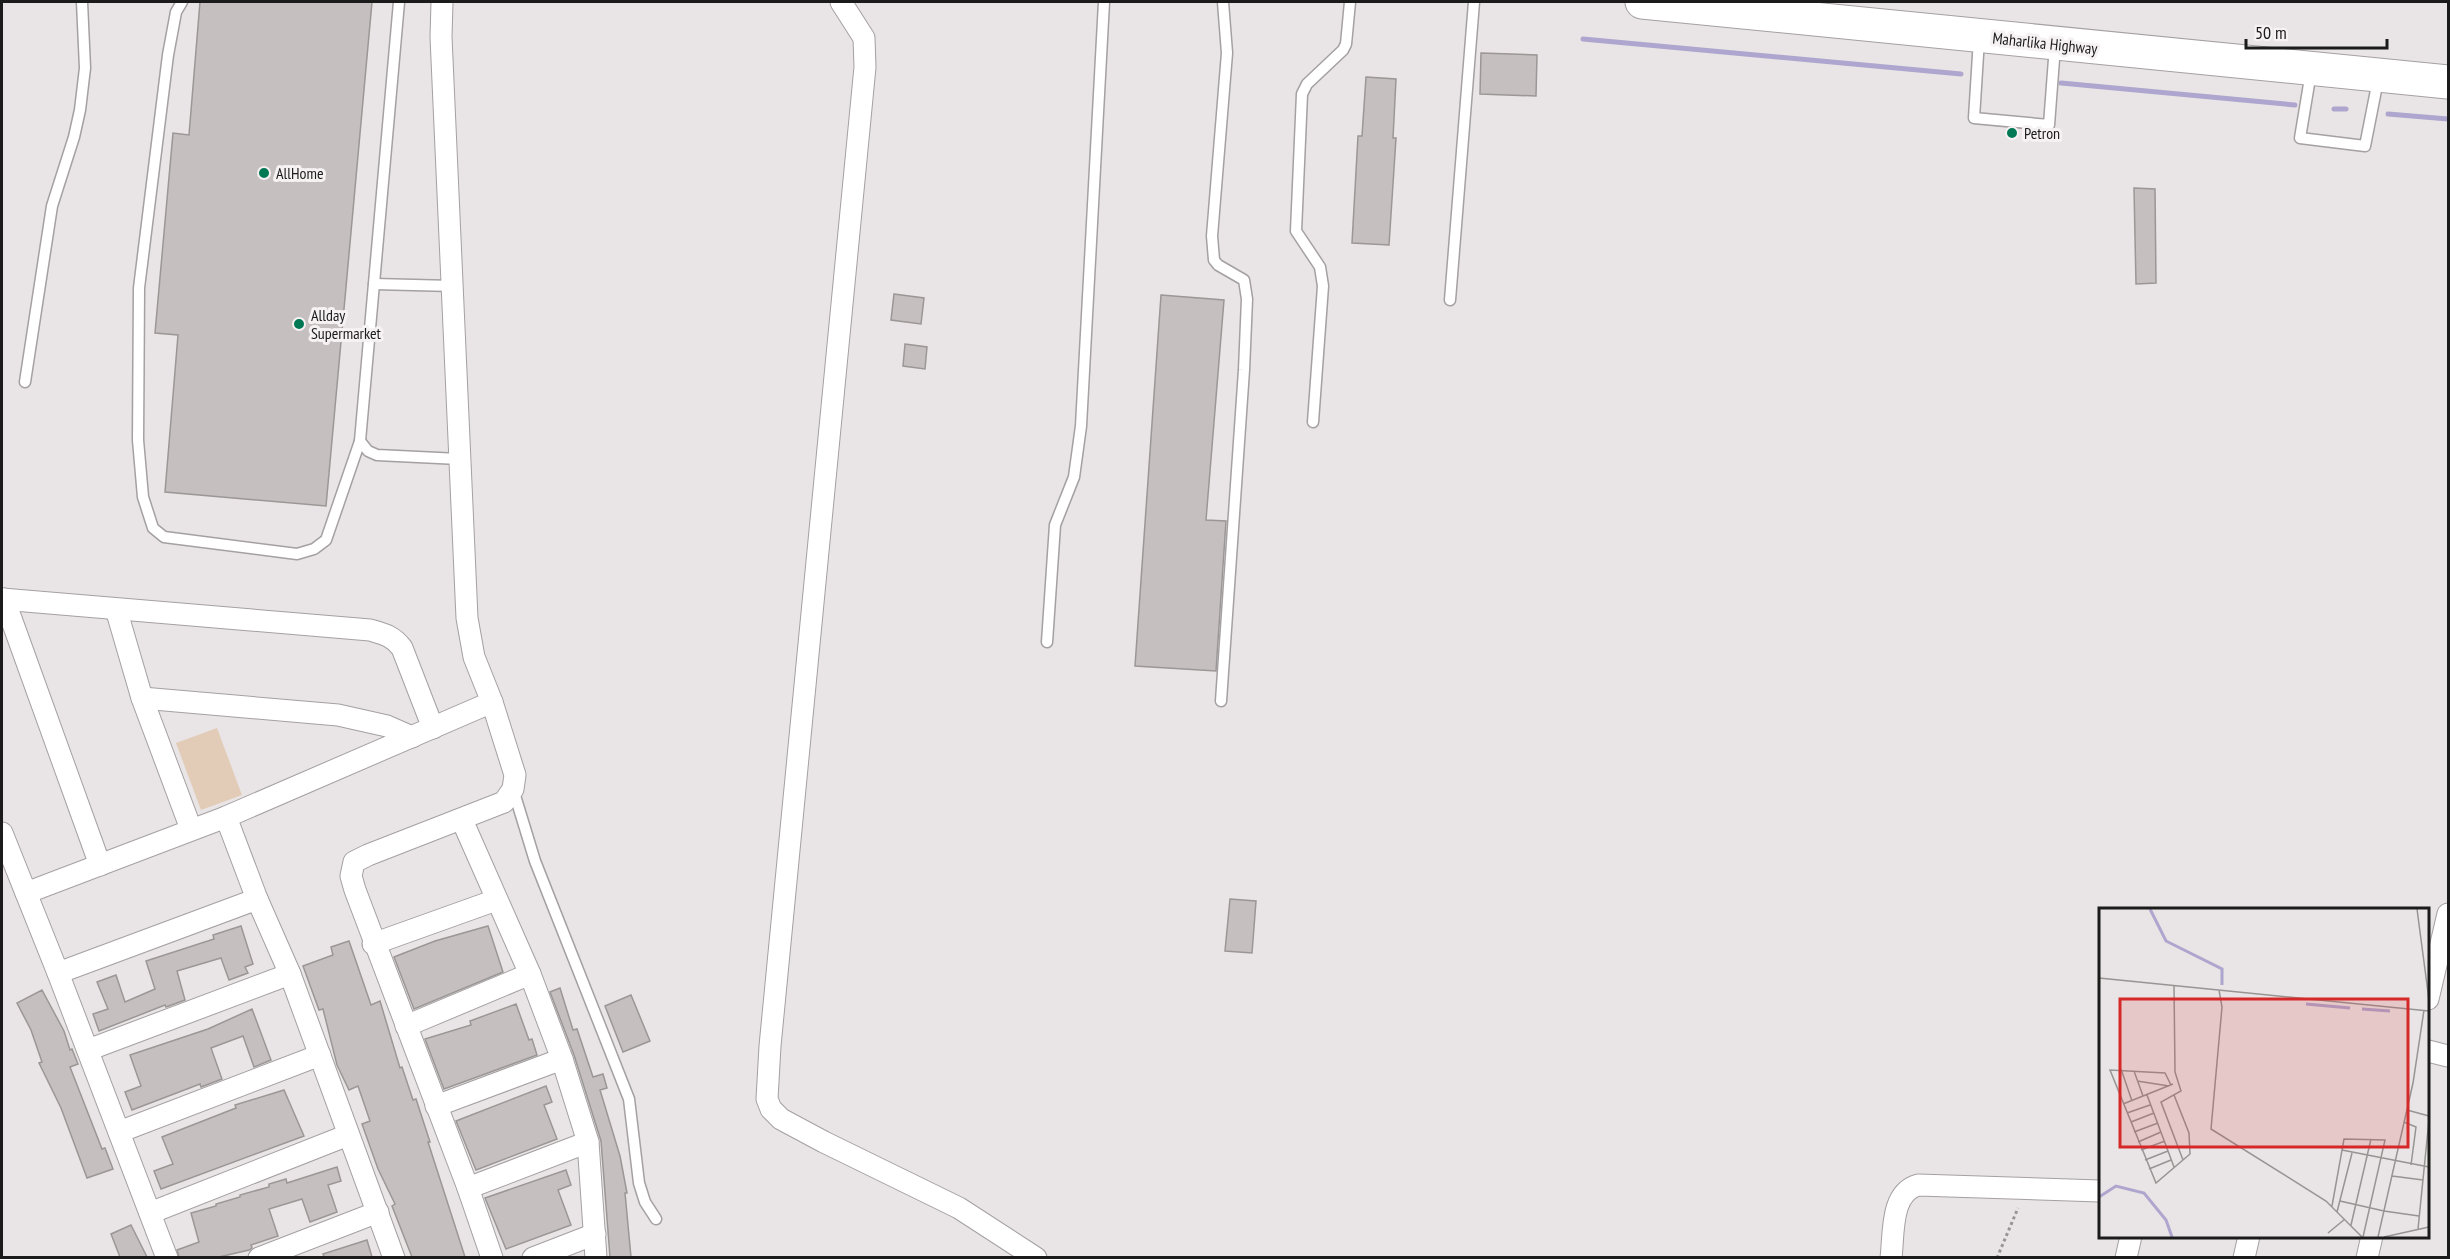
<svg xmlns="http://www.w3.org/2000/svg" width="2450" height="1259" viewBox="0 0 2450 1259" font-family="'PT Sans Narrow',sans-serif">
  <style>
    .green { fill: #e2ccb7 }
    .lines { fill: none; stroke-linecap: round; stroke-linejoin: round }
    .stream { stroke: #aea6ce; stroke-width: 5 }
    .building { fill: #c5c0bf; stroke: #9b9796; stroke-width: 1.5 }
    .lane-casing { stroke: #a5a0a1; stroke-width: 13 }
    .street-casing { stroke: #a5a0a1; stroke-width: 23 }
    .primary-casing { stroke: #a5a0a1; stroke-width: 35 }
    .path { stroke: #999596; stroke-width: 3; stroke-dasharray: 3 3; stroke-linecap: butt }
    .lane { stroke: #fff; stroke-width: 10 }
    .street { stroke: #fff; stroke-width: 21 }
    .primary { stroke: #fff; stroke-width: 33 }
    .poi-dot { fill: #007854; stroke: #f6f1f2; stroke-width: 2 }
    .labels { text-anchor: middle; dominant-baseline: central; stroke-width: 6; stroke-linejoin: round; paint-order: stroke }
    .street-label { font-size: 16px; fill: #1c1b1b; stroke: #f6f1f2 }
    .poi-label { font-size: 16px; fill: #1c1b1b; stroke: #f6f1f2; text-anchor: start }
    .inset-river { fill: none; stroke: #aea6ce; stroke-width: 3 }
    .inset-road { fill: none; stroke: #979494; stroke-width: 1.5 }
    .view { fill: #d62828; fill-opacity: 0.15; stroke: #d62828; stroke-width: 3 }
    .inset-edge { fill: none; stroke: #1c1b1b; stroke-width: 3 }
  </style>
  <rect width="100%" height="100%" fill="#e9e4e5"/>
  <path class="green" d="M217,728L242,795L201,810L176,743Z"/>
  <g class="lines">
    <g class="stream">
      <path d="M1583,39L1961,74"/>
      <path d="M2061,83L2295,105"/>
      <path d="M2334,109H2346"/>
      <path d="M2388,114L2448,119"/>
    </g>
  </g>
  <g class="building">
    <path d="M200,2H372L326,506L165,492L178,335L155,333L173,133L189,135Z"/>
    <path d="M1481,53L1537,55L1536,96L1480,94Z"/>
    <path d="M1366,77L1396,79L1393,138H1396L1389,245L1352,243L1358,136H1362Z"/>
    <path d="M2134,188L2155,189L2156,283L2136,284Z"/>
    <path d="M894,294L924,298L921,324L891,320Z"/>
    <path d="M1161,295L1224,300L1206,520L1226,521L1216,671L1135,666Z"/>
    <path d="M905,344L927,347L925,369L903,366Z"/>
    <path d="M1230,899L1256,901L1252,953L1225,951Z"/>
    <path d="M241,926L253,964L245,967L248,973L229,980L221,958L177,971L185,1000L166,1007L165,1005L99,1031L93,1014L108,1009L97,982L116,975L125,1002L155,989L146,961L214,939L213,935Z"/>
    <path d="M488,926L503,972L414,1009L394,957L435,941Z"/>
    <path d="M349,941L371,1005L380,1001L400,1068L402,1067L413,1100L416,1099L430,1142H428L465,1257H412L392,1206L395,1204L378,1169L362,1124L370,1121L358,1086L349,1090L337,1065L323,1009L319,1010L303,966L333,955L331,947Z"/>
    <path d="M560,988L573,1030L577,1029L593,1077L603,1074L607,1088L600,1090L620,1156L627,1193H625L631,1257H610L601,1141L574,1055L550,992Z"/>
    <path d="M42,990L64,1031L70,1050L72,1049L78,1064L70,1067L102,1149L105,1148L113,1169L87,1178L61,1108L39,1063L42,1062L31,1030L17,1003Z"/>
    <path d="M631,995L650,1041L623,1052L605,1006Z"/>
    <path d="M516,1004L529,1040L532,1039L537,1055L444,1089L425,1039L471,1025L470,1021Z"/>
    <path d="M252,1009L271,1060L254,1067L243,1036L211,1048L222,1079L201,1087L200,1084L132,1110L125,1092L141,1086L130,1055L208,1029Z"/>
    <path d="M546,1086L552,1102L544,1105L557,1139L476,1170L456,1121Z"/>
    <path d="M284,1090L304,1136L161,1189L154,1171L173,1164L162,1137L236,1108L235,1105Z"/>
    <path d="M337,1167L341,1181L328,1185L337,1212L310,1222L302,1199L269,1209L278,1236L251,1245L252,1248L249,1250L219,1257H179L177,1250L199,1242L191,1213L216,1206V1204L240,1197V1195L269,1187V1184L286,1179L287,1183Z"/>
    <path d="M566,1170L571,1185L558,1190L571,1225L506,1249L485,1198Z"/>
    <path d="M131,1225L147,1257H120L111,1234Z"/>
    <path d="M367,1240L372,1257H324L323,1254Z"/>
  </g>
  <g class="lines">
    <g class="lane-casing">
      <g id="lane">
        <path d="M182,2L176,12L168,55L139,288L138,440L143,497L153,528L164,537L297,554L314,549L326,540L360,441L368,451L377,455L459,459"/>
        <path d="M1979,39L1974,118L2049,125L2055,46"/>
        <path d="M2311,72L2300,138L2365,146L2378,80"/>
        <path d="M374,284L453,286"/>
        <path d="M1450,300L1474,2"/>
        <path d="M25,382L52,206L74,137L80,110L85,68L82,2"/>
        <path d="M1313,422L1323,286L1320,267L1296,231L1302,94L1307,84L1343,50L1346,44L1350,2"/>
        <path d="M360,441L399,2"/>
        <path d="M1047,642L1055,525L1074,477L1081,426L1104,2"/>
        <path d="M1221,701L1244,370L1247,299L1244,280L1218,265L1214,260L1212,236L1227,53L1223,2"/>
        <path d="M513,789L535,861L629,1099L639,1183L645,1202L656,1219"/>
      </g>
    </g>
    <g class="street-casing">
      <g id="street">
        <path d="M442,2L441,37L467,618L474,657L492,702L515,775L513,789L504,802L368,855L354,862L351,876L355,890L468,1188L492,1258"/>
        <path d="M841,2L864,38L865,67L770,1046L767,1099L771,1109L781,1119L824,1142L959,1208L1036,1258"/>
        <path d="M2,599L370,630C384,634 393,636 402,648L433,728"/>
        <path d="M4,599L100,865"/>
        <path d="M116,609L142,698L191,829"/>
        <path d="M142,698L338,715L387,726L412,737"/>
        <path d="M226,817L257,899L290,974L394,1258"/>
        <path d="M462,820L530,974L562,1059L588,1142L596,1258"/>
        <path d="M2,833L58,973L167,1258"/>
        <path d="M26,893L226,817L492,702"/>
        <path d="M373,944L496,900"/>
        <path d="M58,973L257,899"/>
        <path d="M2428,999L2448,914"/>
        <path d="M406,1026L530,974"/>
        <path d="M88,1050L290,974"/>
        <path d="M2428,1051L2448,1056"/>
        <path d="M436,1106L562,1059"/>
        <path d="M119,1132L320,1055"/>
        <path d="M468,1188L588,1142"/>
        <path d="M150,1213L348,1135"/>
        <path d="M259,1258L378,1212"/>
        <path d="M533,1258L595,1234"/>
        <path d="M1891,1258C1894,1234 1890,1193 1918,1185L2100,1191"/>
        <path d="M2126,1258L2131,1236"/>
        <path d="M2244,1258L2249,1236"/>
        <path d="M2367,1258L2372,1236"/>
      </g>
    </g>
    <g class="primary-casing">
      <path id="primary" d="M1642,2L2448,82"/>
    </g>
    <path class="path" d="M1997,1258L2018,1208"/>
    <use href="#lane" class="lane"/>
    <use href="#street" class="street"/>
    <use href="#primary" class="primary"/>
  </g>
  <g class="poi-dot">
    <circle cx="2012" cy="133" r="6"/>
    <circle cx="264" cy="173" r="6"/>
    <circle cx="299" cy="324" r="6"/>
  </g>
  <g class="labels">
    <g class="street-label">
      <text transform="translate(2045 43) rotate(6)">Maharlika Highway</text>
    </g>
    <g class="poi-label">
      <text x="2024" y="133">Petron</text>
      <text x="276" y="173">AllHome</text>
      <text x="311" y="315">Allday<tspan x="311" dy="18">Supermarket</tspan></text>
    </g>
  </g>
  <g transform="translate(2099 908)">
    <rect width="330" height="330" fill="#e9e4e5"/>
    <path class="inset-river" d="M51,1L67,33L123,61V77M207,96L251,100M263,101L291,103M0,289L17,278L45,285L67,312L73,329"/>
    <path class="inset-road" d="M318,1L330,92M0,70L330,103M75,77L76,164L82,183L62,194L84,252M120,82L123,99L112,221L227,293L263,329M22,161L33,193M35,163L44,188M38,173L70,178M72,177L66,165L11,162L57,275L91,246L90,225L75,187M48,187L75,259M24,196L74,176M308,202L330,208M28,205L51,197M32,214L55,205M305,214L317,219L312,257M35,224L59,215M39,234L62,224M42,242L66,233M243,242L330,259M46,252L69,243M50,261L72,252M293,268L324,272M241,293L285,303M233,298L245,231L286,232L264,329M285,303L320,308M238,304L253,245M252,317L272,231M319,321L330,212M229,325L246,311M279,329L314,175L325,102M285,329L330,319"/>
    <path class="view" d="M21,91H309V239H21Z"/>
    <rect width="330" height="330" class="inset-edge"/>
  </g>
  <rect width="2450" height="1259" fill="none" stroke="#1c1b1b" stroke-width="6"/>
  <path d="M2246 39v9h141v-9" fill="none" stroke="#1c1b1b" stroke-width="3"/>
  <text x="2255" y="39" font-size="18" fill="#1c1b1b" stroke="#f6f1f2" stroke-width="4.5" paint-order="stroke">50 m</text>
</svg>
